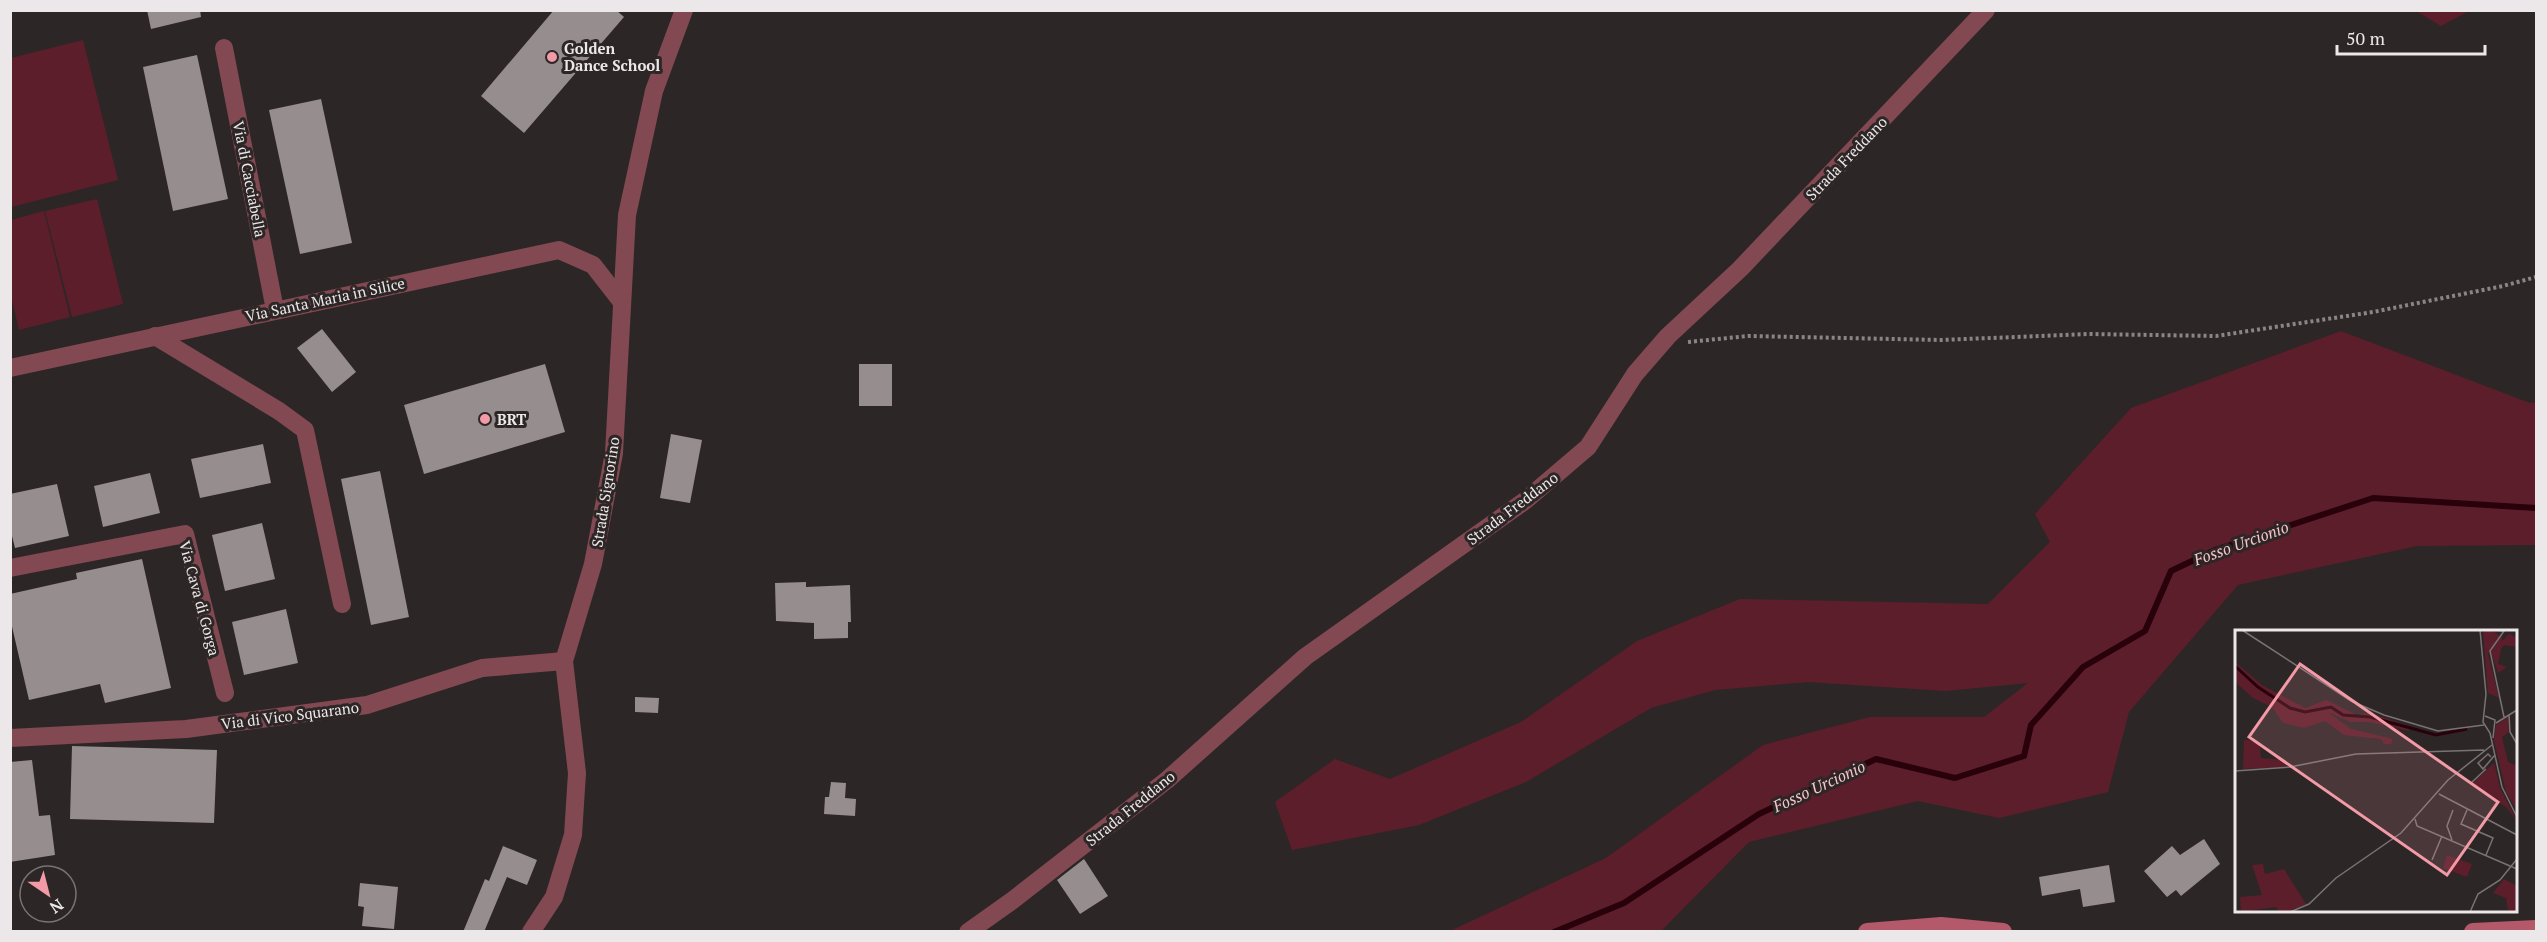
<svg xmlns="http://www.w3.org/2000/svg" width="2547" height="942" viewBox="0 0 2547 942" font-family="'PT Serif',serif">
  <style>
    .green { fill: #5c1e2b }
    .lines { fill: none; stroke-linecap: round; stroke-linejoin: round }
    .stream { stroke: #28010a; stroke-width: 6 }
    .building { fill: #968d8e }
    .path { stroke: #8b8585; stroke-width: 4; stroke-dasharray: 3 3; stroke-linecap: butt }
    .street { stroke: #824952; stroke-width: 18 }
    .secondary { stroke: #b45969; stroke-width: 18 }
    .poi-dot { fill: #f39aa7; stroke: #2d2626; stroke-width: 2 }
    .labels { text-anchor: middle; dominant-baseline: central; stroke-width: 6; stroke-linejoin: round; paint-order: stroke }
    .poi-label { font-size: 15px; font-weight: bold; fill: #ece7e8; stroke: #2d2626; text-anchor: start }
    .street-label { font-size: 15px; fill: #ece7e8; stroke: #2d2626 }
    .water-label { font-size: 16px; font-style: italic; fill: #f8c5cb; stroke: #2d2626 }
    .inset-river { fill: none; stroke: #28010a; stroke-width: 3 }
    .inset-road { fill: none; stroke: #797374; stroke-width: 1.5 }
    .view { fill: #f39aa7; fill-opacity: 0.15; stroke: #f39aa7; stroke-width: 3 }
    .inset-edge { fill: none; stroke: #ece7e8; stroke-width: 3 }
  </style>
  <rect width="100%" height="100%" fill="#2d2626"/>
  <g class="green">
    <path d="M2416,11H2469L2441,26Z"/>
    <path d="M83,40L118,180L11,207V58Z"/>
    <path d="M97,199L123,304L72,317L45,211Z"/>
    <path d="M44,211L70,317L19,330L11,296V220Z"/>
    <path d="M2341,331L2530,403L2536,402V545L2417,546L2238,585L2129,712L2108,792L1999,818L1918,801L1749,842L1661,931H1450L1606,858L1763,745L1870,717H1984L2028,683L1946,691L1808,682L1715,690L1651,708L1526,782L1419,825L1292,850L1275,802L1335,759L1390,779L1521,722L1637,641L1740,599L1988,604L2050,542L2035,514L2131,408Z"/>
  </g>
  <g class="lines">
    <path class="stream" d="M1554,932L1624,903L1759,814L1876,759L1955,778L2024,756L2031,725L2083,667L2145,631L2171,571L2215,550L2373,498L2536,508"/>
  </g>
  <g class="building">
    <path d="M147,10H200L201,17L151,29Z"/>
    <path d="M554,10H616L624,17L524,133L481,96Z"/>
    <path d="M197,55L228,199L173,211L143,67Z"/>
    <path d="M321,99L352,243L300,254L269,110Z"/>
    <path d="M322,329L356,372L332,392L297,348Z"/>
    <path d="M545,364L565,432L424,474L404,405Z"/>
    <rect x="859" y="364" width="33" height="42"/>
    <path d="M671,434L702,440L690,503L660,498Z"/>
    <path d="M263,444L271,483L200,498L191,459Z"/>
    <path d="M380,471L409,617L371,625L341,479Z"/>
    <path d="M150,473L160,513L103,527L94,486Z"/>
    <path d="M57,484L69,536L15,548L10,528V494Z"/>
    <path d="M262,523L275,579L225,591L212,535Z"/>
    <path d="M142,559L171,688L105,703L100,684L29,700L10,618V594L77,579L76,573Z"/>
    <path d="M806,582V587L850,585L851,622H848V638L814,639V623L776,621L775,583Z"/>
    <path d="M286,609L298,663L244,675L232,622Z"/>
    <path d="M635,697L659,698L658,713L635,712Z"/>
    <path d="M72,746L217,750L214,823L70,819Z"/>
    <path d="M32,760L39,816L50,815L55,855L10,862V762Z"/>
    <path d="M831,782L846,783L845,798L856,799L855,816L824,814L825,797H829Z"/>
    <path d="M2204,839L2220,864L2181,896L2176,890L2167,897L2144,871L2172,846L2180,855Z"/>
    <path d="M503,846L537,860L527,885L507,877L484,932H463L485,879L489,881Z"/>
    <path d="M1084,859L1108,896L1080,914L1057,880Z"/>
    <path d="M2109,865L2115,902L2083,907L2080,889L2042,896L2039,877Z"/>
    <path d="M360,883L398,887L394,929L362,926L364,907L358,906Z"/>
  </g>
  <g class="lines">
    <path class="path" d="M1688,342L1748,336L1942,340L2088,334L2216,336L2373,312L2503,286L2536,277"/>
    <g class="street">
      <path d="M224,48L275,310"/>
      <path d="M155,336L279,411L305,430L342,604"/>
      <path d="M10,368L559,250L593,265L621,301"/>
      <path d="M10,568L185,534L225,693"/>
      <path d="M10,738L186,729L367,705L482,668L564,661"/>
      <path d="M531,932L554,897L573,835L577,773L564,661L593,564L614,453L627,215L654,91L684,10"/>
      <path d="M968,932L1013,900L1167,780L1305,657L1526,500L1588,447L1635,374L1668,336L1740,269L1986,10"/>
    </g>
    <g class="secondary">
      <path d="M1867,932L1941,926L2003,932"/>
      <path d="M2473,932L2536,929"/>
    </g>
  </g>
  <g class="poi-dot">
    <circle cx="552" cy="57" r="6"/>
    <circle cx="485" cy="419" r="6"/>
  </g>
  <g class="labels">
    <g class="poi-label">
      <text x="564" y="48">Golden<tspan x="564" dy="17">Dance School</tspan></text>
      <text x="497" y="419">BRT</text>
    </g>
    <g class="street-label">
      <text transform="translate(1846 158) rotate(-46)">Strada Freddano</text>
      <text transform="translate(250 179) rotate(79)">Via di Cacciabella</text>
      <text transform="translate(325 299) rotate(-12)">Via Santa Maria in Silice</text>
      <text transform="translate(605 492) rotate(-81)">Strada Signorino</text>
      <text transform="translate(1512 508) rotate(-37)">Strada Freddano</text>
      <text transform="translate(200 598) rotate(75)">Via Cava di Gorga</text>
      <text transform="translate(290 715) rotate(-7)">Via di Vico Squarano</text>
      <text transform="translate(1130 808) rotate(-39)">Strada Freddano</text>
    </g>
    <g class="water-label">
      <text transform="translate(2241 543) rotate(-20)">Fosso Urcionio</text>
      <text transform="translate(1819 786) rotate(-25)">Fosso Urcionio</text>
    </g>
  </g>
  <g transform="translate(2235 630)">
    <rect width="282" height="282" fill="#2d2626"/>
    <path d="M257,0L265,6L253,24L264,68L253,63L248,2ZM274,4L282,8V17L269,15L266,19L263,34L272,37L263,43L256,22L267,5V11ZM0,32L27,55L70,78L91,70L122,85L135,83L171,95L175,101L134,92H115L93,82L116,99L158,109L156,114H149L146,109L109,105L90,91L69,98L48,93L37,77L18,68L0,52ZM273,87L274,102L267,107L273,132L282,136V181L271,162L259,110L261,95ZM9,110L24,111L26,128L51,130L50,137L8,139ZM259,133L265,158L282,191L271,177L237,154ZM212,225L237,234L232,247L208,238ZM28,234L30,244L49,239L71,274L52,282H44L41,277L6,282L5,267L27,265L17,235ZM269,249L282,256V282L273,280L271,268L258,263Z" fill="#5c1e2b"/>
    <path class="inset-river" d="M0,36L23,57L55,78L70,82L96,77L108,85L135,87L201,105L232,99"/>
    <path class="inset-road" d="M7,0L116,71L149,85L203,101L249,95M245,0L251,64L248,92L255,103L267,157L282,187M259,0L269,1L255,21L269,87M274,85L275,102L282,114M250,86L260,90L258,108M261,93L282,80M256,127L253,124L243,133L248,139L260,125M0,141L55,137L121,124L249,120M236,153L251,139M204,164L282,205M232,180L226,194L258,208L251,225M180,189L182,196L282,239M217,210L212,196L218,180M197,230L207,206M55,282L74,274L101,248L166,203L213,150L257,115M235,282L243,264L265,250L282,229"/>
    <path class="view" d="M65,34L263,172L212,245L14,107Z"/>
    <rect width="282" height="282" class="inset-edge"/>
  </g>
  <rect width="2547" height="942" fill="none" stroke="#ece7e8" stroke-width="24"/>
  <g transform="translate(48 894) rotate(145)"><circle r="28" fill="#2d2626" stroke="#797374" stroke-width="1.5"/>
  <path d="M0-4.5L10 22L0 15L-10 22Z" fill="#f39aa7"/>
  <text y="-9" font-size="16" font-weight="bold" text-anchor="middle" fill="#ece7e8">N</text>
  </g>
  <path d="M2337 45v9h148v-9" fill="none" stroke="#ece7e8" stroke-width="3"/>
  <text x="2346" y="45" font-size="18" fill="#ece7e8" stroke="#2d2626" stroke-width="4.5" paint-order="stroke">50 m</text>
</svg>
